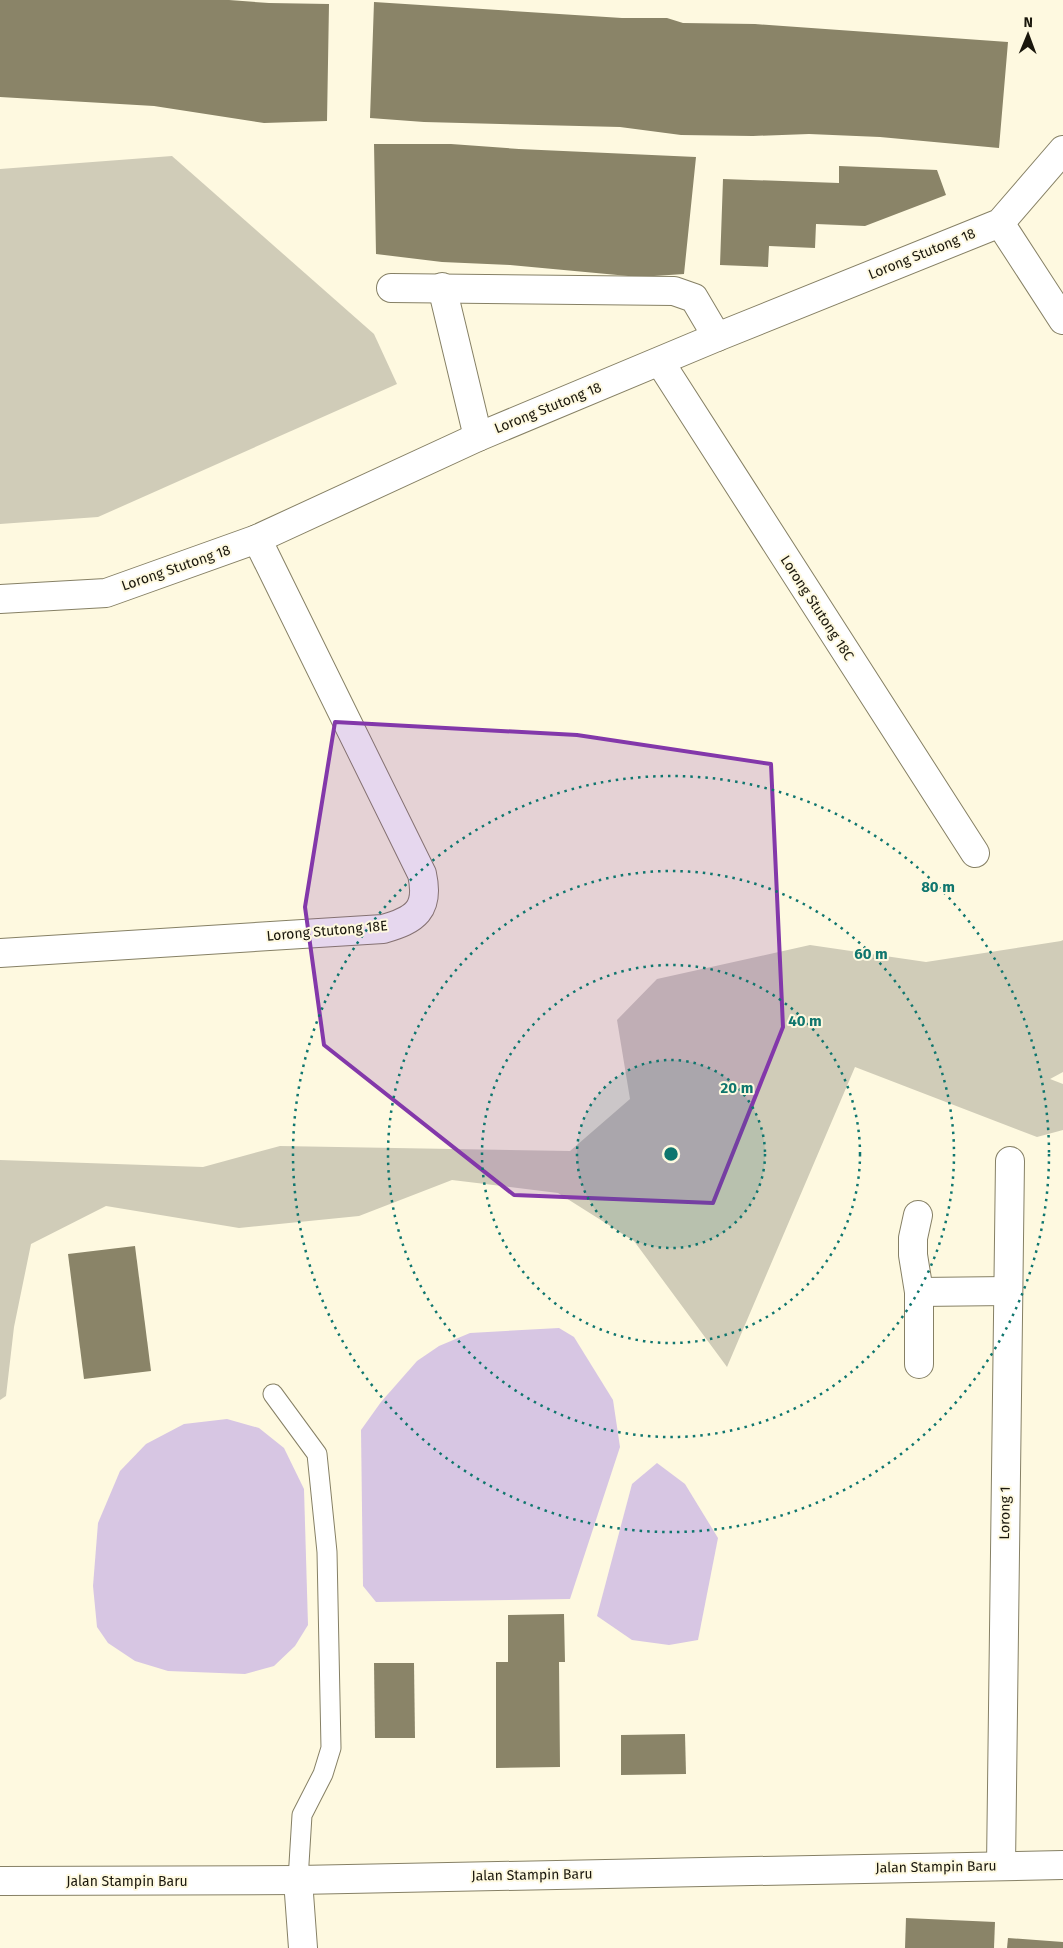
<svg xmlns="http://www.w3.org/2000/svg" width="1063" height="1948" viewBox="0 0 1063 1948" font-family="'Fira Sans',sans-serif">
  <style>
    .green { fill: #d0ccb8 }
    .water { fill: #d7c6e3 }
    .building { fill: #8a8468 }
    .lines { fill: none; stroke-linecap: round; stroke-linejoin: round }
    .service-casing { stroke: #868065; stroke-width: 21 }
    .minor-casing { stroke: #868065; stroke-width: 30 }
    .tertiary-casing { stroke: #868065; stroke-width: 30 }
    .service { stroke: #fff; stroke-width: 19 }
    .minor { stroke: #fff; stroke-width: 28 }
    .tertiary { stroke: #fff; stroke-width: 28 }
    .marked { fill: #8338aa; fill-opacity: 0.2; stroke: #8338aa; stroke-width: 4; stroke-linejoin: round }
    .ring { fill: none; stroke: #0f766e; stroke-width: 2.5; stroke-dasharray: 2.5 5 }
    .labels { text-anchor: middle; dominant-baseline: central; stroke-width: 4; stroke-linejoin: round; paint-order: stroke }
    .street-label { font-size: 14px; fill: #1a170c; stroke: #fef9e0 }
    .centre { fill: #0f766e; stroke: #fef9e0; stroke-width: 2.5 }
    .ring-label { font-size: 15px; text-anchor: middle; font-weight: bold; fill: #0f766e; stroke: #fef9e0; stroke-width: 4; stroke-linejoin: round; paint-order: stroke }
  </style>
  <rect width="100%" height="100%" fill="#fef9e0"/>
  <g class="green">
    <path d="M172,156L374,334L397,384L98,517L0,524V169Z"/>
    <path d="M1063,940V1072L1050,1079L1063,1084V1130L1037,1137L855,1067L727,1367L634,1241L558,1193L452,1180L359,1216L239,1228L106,1206L31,1244L14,1327L6,1396L0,1400V1160L203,1167L280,1146L570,1151L630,1099L617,1020L657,979L810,945L926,962L1061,941Z"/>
  </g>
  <g class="water">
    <path d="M559,1328L574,1337L613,1400L620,1447L570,1599L376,1602L363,1586L361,1430L381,1402L417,1361L439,1346L470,1333Z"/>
    <path d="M227,1419L259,1428L284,1448L304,1489L308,1625L295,1646L274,1666L245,1674L168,1671L135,1661L108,1643L97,1627L93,1586L98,1523L120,1471L146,1444L184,1424Z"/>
    <path d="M657,1463L685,1484L718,1538L698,1640L669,1645L632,1640L597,1616L632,1484Z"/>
  </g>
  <g class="building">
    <path d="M0,0H229L269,3L329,4L327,121L264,123L154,106L0,97Z"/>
    <path d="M374,2L622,18H667L683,23L755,24L1008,42L999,148L880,137L809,134L753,136L681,135L620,127L424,122L370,118Z"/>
    <path d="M374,144H451L519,149L696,157L684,274L639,277L510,265L442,262L376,254Z"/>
    <path d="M839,166L937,170L946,195L865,226L816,224L815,248L769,246L768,267L720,265L723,179L839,183Z"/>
    <path d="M135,1246L151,1371L84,1379L68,1254Z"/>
    <path d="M564,1614L565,1662H559L560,1767L496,1768V1662H508V1615Z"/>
    <path d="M374,1663H414L415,1738H375Z"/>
    <path d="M685,1734L686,1774L621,1775V1735Z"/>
    <path d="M906,1918L995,1922L994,1948H905Z"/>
    <path d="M1008,1938L1063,1942V1948H1007Z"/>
  </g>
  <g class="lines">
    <g class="service-casing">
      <path id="service" d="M273,1394L317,1454L327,1552L331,1748L323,1774L302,1815L298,1880"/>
    </g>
    <g class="minor-casing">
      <g id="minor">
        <path d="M1000,223L1063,320"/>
        <path d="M442,287L478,437"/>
        <path d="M391,288L674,291L694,298L717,337"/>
        <path d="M660,362L975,853"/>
        <path d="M0,599L106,593L257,539L478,437L717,337L1000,223L1063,150"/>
        <path d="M0,953L383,929C415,920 430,910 422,874L257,539"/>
        <path d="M918,1215L913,1238V1255L919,1292V1364"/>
        <path d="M919,1292L1008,1291"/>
        <path d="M1001,1866L1010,1161"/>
        <path d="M298,1880L303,1948"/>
      </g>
    </g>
    <g class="tertiary-casing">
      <path id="tertiary" d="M0,1881L298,1880L1063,1865"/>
    </g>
    <use href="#service" class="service"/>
    <use href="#minor" class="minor"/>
    <use href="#tertiary" class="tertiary"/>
  </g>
  <path class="marked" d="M335,722L577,735L771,764L783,1027L713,1203L514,1195L324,1045L305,907Z"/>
  <circle cx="671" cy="1154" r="94" fill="#0f766e" fill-opacity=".12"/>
  <g class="ring">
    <circle cx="671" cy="1154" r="94"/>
    <circle cx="671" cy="1154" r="189"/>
    <circle cx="671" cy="1154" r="283"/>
    <circle cx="671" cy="1154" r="378"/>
  </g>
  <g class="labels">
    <g class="street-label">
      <text transform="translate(922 254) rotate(-22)">Lorong Stutong 18</text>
      <text transform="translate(548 408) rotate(-22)">Lorong Stutong 18</text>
      <text transform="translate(176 568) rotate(-19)">Lorong Stutong 18</text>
      <text transform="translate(817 608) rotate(57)">Lorong Stutong 18C</text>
      <text transform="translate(327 931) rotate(-5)">Lorong Stutong 18E</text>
      <text transform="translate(1005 1513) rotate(-89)">Lorong 1</text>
      <text transform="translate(936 1867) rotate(-1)">Jalan Stampin Baru</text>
      <text transform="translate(532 1875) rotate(-1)">Jalan Stampin Baru</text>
      <text x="127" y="1881">Jalan Stampin Baru</text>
    </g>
  </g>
  <circle cx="671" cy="1154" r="8" class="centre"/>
  <g class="ring-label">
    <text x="938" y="892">80 m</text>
    <text x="871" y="959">60 m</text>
    <text x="805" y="1026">40 m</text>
    <text x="737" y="1093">20 m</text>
  </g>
  <g transform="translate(1028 35) rotate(1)" stroke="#fef9e0" stroke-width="4" paint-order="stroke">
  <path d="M0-4L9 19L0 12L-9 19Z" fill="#1a170c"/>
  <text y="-8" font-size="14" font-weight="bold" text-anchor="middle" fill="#1a170c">N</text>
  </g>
</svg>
